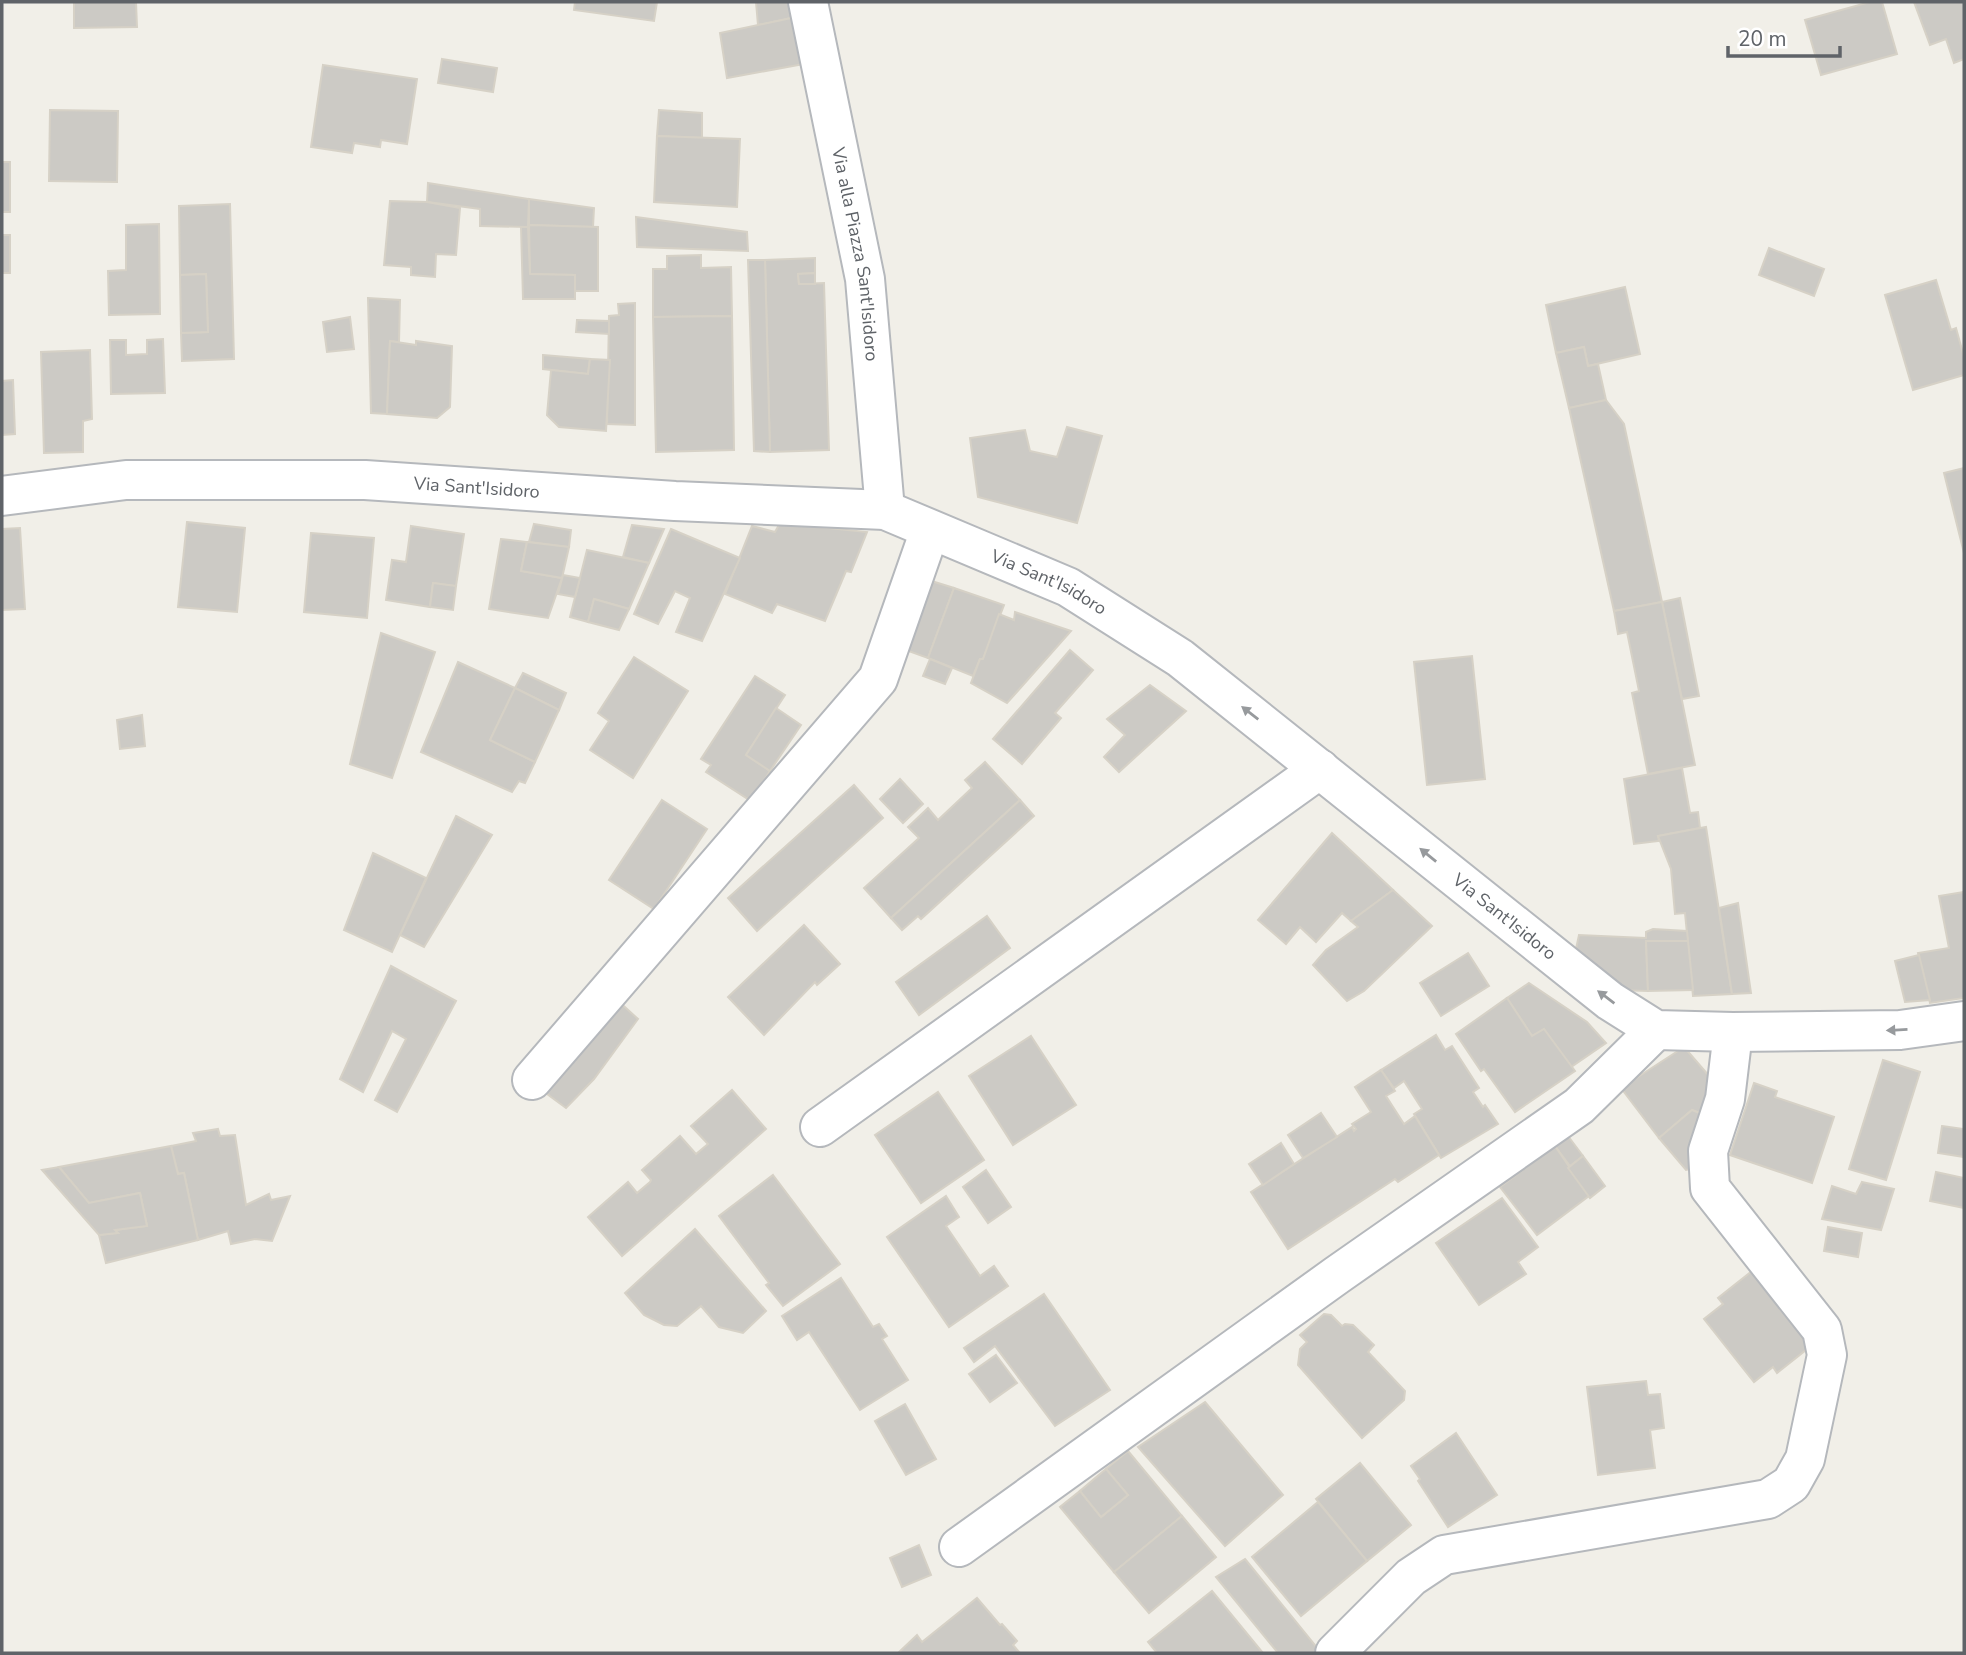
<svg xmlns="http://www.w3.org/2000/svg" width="1966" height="1655" viewBox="0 0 1966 1655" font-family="'Nunito Sans',sans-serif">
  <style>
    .building { fill: #cccac5; stroke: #d6d1c6; stroke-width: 2 }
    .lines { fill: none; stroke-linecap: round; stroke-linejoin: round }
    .minor-casing { stroke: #b5b8bc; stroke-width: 42 }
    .minor { stroke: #fff; stroke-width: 38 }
    .oneway { fill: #979a9d }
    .labels { text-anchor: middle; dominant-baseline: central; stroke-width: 7; stroke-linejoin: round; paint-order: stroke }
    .street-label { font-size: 18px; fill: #5f6368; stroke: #fff }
  </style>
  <rect width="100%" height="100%" fill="#f1efe8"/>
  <g class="building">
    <path d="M74,2H136L137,27L74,28Z"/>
    <path d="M575,2H657L654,21L574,10Z"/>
    <path d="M756,2H793L796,17L758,25Z"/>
    <path d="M1870,2H1882L1897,54L1821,75L1805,20Z"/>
    <path d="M1914,2H1964V59L1954,63L1946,39L1930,45Z"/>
    <path d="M796,17L804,64L727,78L720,33Z"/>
    <path d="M442,59L497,68L493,92L438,83Z"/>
    <path d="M323,65L417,79L407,144L381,140L380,147L354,143L352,153L311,147Z"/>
    <path d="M50,110L118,111L117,182L49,181Z"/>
    <path d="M659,110L702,113V138L657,136Z"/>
    <path d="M657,136L740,139L737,207L654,202Z"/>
    <rect x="2" y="162" width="8" height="50"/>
    <path d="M428,183L529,199L528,227L480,226V209L427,202Z"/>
    <path d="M529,199L594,208L593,227L529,225Z"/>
    <path d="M390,201L427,202L460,208L456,255L436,254L435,277L411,275V267L384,265Z"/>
    <path d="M230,204L234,359L182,361L181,333L208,332L206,274L180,275L179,206Z"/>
    <path d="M636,217L747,232L748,251L637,247Z"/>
    <path d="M159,224L160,314L109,315L108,271L126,270V225Z"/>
    <path d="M529,225L598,227V291H575V275L530,274Z"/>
    <path d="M521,227H528L530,274L575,275V299H523Z"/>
    <rect x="2" y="235" width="8" height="38"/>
    <path d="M1769,248L1824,269L1814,296L1759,275Z"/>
    <path d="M701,255V268L731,267L732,316L653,317V269H667V256Z"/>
    <path d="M815,258V273L798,274L799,284L824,283L829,450L770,452L765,260Z"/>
    <path d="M748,260H765L770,452L754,451Z"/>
    <path d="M815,273V284H799L798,274Z"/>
    <path d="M206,274L208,332L181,333L180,275Z"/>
    <path d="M1936,280L1951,330L1956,328L1964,357V375L1913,390L1885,295Z"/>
    <path d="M1625,287L1640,354L1588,366L1584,347L1556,353L1546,305Z"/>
    <path d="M368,298L400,300L399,342L390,341L387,414L371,413Z"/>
    <path d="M635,303V425L607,424L609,316L619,315L618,304Z"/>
    <path d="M732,316L734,450L656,452L653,317Z"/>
    <path d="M350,317L354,349L327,352L323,322Z"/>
    <path d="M577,320L609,321V334L576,332Z"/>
    <path d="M163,339L165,393L111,394L110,340H126V355L147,354V340Z"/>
    <path d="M390,341L416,345V341L452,346L450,407L437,418L387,414Z"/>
    <path d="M1584,347L1588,366L1598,364L1606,400L1569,408L1556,353Z"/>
    <path d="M90,350L92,419L83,421V452L44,453L41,352Z"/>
    <path d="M543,355L590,359L588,374L543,369Z"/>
    <path d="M590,359L610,360L606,431L559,427L547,415L551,370L588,374Z"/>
    <path d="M13,380L15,434L2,435V381Z"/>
    <path d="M1606,400L1624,424L1662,602L1614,611L1569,408Z"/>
    <path d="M1067,427L1102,436L1077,523L978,497L970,438L1025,430L1030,451L1057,457Z"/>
    <path d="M1964,468V553L1944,473Z"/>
    <path d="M187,522L245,528L237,612L178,607Z"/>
    <path d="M780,523L867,532L851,572L846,571L825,621L777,604L772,613L725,594L752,526L775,532Z"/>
    <path d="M534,524L571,530L569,547L529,542Z"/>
    <path d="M632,525L664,529L649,563L623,557Z"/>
    <path d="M411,526L464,534L456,586L433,583L430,607L386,600L392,560L406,562Z"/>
    <path d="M20,528L25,609L2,610V529Z"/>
    <path d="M671,529L740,558L702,641L676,632L690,598L675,591L658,624L634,614Z"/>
    <path d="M311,533L374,538L367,618L304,612Z"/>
    <path d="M501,539L527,542L521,571L562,578L548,618L489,609Z"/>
    <path d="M527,542L569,547L562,578L521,571Z"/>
    <path d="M587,550L649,563L629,609L594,599L588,622L570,617Z"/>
    <path d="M563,575L580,578L575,597L558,594Z"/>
    <path d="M925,579L954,588L928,658L900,648Z"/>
    <path d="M433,583L456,586L453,610L430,607Z"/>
    <path d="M954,588L1004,605L983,659H980L973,676L928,658Z"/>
    <path d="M1680,598L1699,696L1682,699L1662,602Z"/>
    <path d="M594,599L629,609L619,630L588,622Z"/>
    <path d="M1662,602L1695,765L1648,774L1632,693L1639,691L1627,632L1618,634L1614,611Z"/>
    <path d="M1015,612L1071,631L1007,703L971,683L980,659H983L999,614L1014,620Z"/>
    <path d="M381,633L435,652L392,778L350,764Z"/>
    <path d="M1070,650L1093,670L1055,713L1061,718L1022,764L993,739Z"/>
    <path d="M1472,656L1485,779L1427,785L1414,662Z"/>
    <path d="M634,657L688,691L633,778L590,750L609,721L598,713Z"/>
    <path d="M930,659L952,668L945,684L923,676Z"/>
    <path d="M458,662L515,688L490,740L535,762L525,783L519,781L512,792L421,752Z"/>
    <path d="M523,673L566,693L559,710L515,688Z"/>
    <path d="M755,676L785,695L746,755L770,771L751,801L706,772L711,765L701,759Z"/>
    <path d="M1150,685L1186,711L1119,772L1104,757L1125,735L1107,719Z"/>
    <path d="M515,688L559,710L535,762L490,740Z"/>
    <path d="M776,708L801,725L770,771L746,755Z"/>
    <path d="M142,715L145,746L120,749L117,720Z"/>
    <path d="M985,762L1020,800L891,918L864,888L919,838L908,827L928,808L938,820L972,788L965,780Z"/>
    <path d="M1682,768L1690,813L1698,812L1700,828L1658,836L1659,841L1634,844L1624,779Z"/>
    <path d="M900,779L923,804L903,823L880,799Z"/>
    <path d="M854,785L883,818L757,931L728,898Z"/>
    <path d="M662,800L707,829L654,909L609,880Z"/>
    <path d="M1020,800L1034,816L921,919L918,916L902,930L891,918Z"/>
    <path d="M456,816L492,835L424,947L400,935Z"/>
    <path d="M1706,827L1732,994L1693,996L1685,913L1675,914L1671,869L1658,836Z"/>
    <path d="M1332,833L1393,890L1351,921L1342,913L1316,942L1300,927L1286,944L1258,920Z"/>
    <path d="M373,853L426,878L392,952L344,930Z"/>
    <path d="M1393,890L1432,926L1364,991L1347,1001L1313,965L1326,950L1358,927L1351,921Z"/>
    <path d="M1964,892V998L1930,1003L1918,953L1949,948L1939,896Z"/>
    <path d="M1738,903L1751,993L1732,994L1719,908Z"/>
    <path d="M987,916L1010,948L919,1015L896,982Z"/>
    <path d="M804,925L840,964L817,985L815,982L764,1035L728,997Z"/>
    <path d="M1653,929L1687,931L1688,941H1646L1648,991L1617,990L1574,958L1579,935L1646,938V932Z"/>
    <path d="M1646,941H1688L1693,990L1648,991Z"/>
    <path d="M1468,953L1489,986L1441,1016L1420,983Z"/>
    <path d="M1919,955L1930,1000L1905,1002L1895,961Z"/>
    <path d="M391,966L456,1001L397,1112L375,1100L406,1039L392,1031L363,1092L340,1079Z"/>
    <path d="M1529,983L1587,1022L1606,1043L1571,1067L1544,1029L1532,1036L1507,998Z"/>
    <path d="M615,998L638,1019L594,1079L566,1108L539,1088Z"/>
    <path d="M1507,998L1532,1036L1544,1029L1575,1071L1515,1112L1484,1069L1481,1071L1456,1034Z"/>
    <path d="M1436,1035L1445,1050L1452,1046L1479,1088L1473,1092L1483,1107L1485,1105L1498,1124L1441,1158L1414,1114L1422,1109L1404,1081L1394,1088L1381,1070Z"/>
    <path d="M1031,1036L1076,1105L1013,1145L969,1076Z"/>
    <path d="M1684,1047L1716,1084L1702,1114L1692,1110L1659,1138L1621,1088Z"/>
    <path d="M1883,1060L1920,1072L1886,1180L1849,1169Z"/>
    <path d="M1381,1070L1395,1091L1386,1096L1404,1124L1415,1116L1439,1155L1398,1182L1395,1179L1288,1249L1251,1192L1352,1127L1354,1131L1356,1129L1352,1124L1371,1112L1355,1087Z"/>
    <path d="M1754,1083L1777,1091L1775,1097L1834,1117L1812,1183L1730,1155Z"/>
    <path d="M732,1090L766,1129L622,1256L588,1217L628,1182L637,1193L650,1182L651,1180L642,1170L680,1136L696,1154L708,1144L691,1126Z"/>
    <path d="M938,1092L984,1160L921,1203L875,1135Z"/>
    <path d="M1692,1110L1702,1114L1695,1168L1686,1170L1659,1138Z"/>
    <path d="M1321,1113L1337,1137L1303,1158L1288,1135Z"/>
    <path d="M1942,1126L1964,1129V1157L1938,1153Z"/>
    <path d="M218,1129L220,1136L235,1135L246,1205L269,1194L271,1200L290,1196L272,1241L255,1239L231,1244L228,1231L198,1240L184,1173L178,1174L171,1146L196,1141L193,1133Z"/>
    <path d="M1568,1136L1583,1156L1570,1166L1555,1146Z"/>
    <path d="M1281,1143L1294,1164L1263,1185L1249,1164Z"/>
    <path d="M171,1146L178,1174L184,1173L198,1240L106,1263L99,1235L118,1233L115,1230L147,1226L140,1193L89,1203L59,1167Z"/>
    <path d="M1555,1146L1589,1196L1537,1235L1500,1187Z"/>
    <path d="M1583,1156L1605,1186L1590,1198L1568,1168Z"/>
    <path d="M59,1167L89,1203L140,1193L147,1226L115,1230L118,1233L99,1235L42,1170Z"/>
    <path d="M986,1170L1011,1207L988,1223L963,1187Z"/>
    <path d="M1936,1172L1964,1178V1208L1930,1201Z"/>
    <path d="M773,1175L840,1264L783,1306L766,1285L769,1283L719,1216Z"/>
    <path d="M1862,1182L1894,1189L1881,1230L1822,1219L1832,1186L1856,1194Z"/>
    <path d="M946,1196L959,1217L946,1226L980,1276L994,1266L1008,1286L949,1327L887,1237Z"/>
    <path d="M1502,1198L1538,1247L1518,1262L1526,1274L1479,1305L1436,1243Z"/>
    <path d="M1828,1227L1862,1233L1858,1257L1824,1251Z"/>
    <path d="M695,1229L766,1311L743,1333L719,1327L701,1306L677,1326L664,1325L644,1315L625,1293Z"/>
    <path d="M1752,1271L1811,1346L1777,1373L1773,1367L1754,1382L1704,1319L1723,1304L1718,1298Z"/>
    <path d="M841,1278L873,1327L879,1324L887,1336L882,1339L908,1380L860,1410L809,1332L797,1340L782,1316Z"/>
    <path d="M1044,1294L1110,1390L1055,1426L995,1346L974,1362L964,1348Z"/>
    <path d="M1324,1314L1331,1315L1342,1326L1345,1324L1353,1325L1374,1345L1368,1352L1405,1391L1404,1400L1362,1438L1298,1365L1300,1349L1307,1342L1300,1335Z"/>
    <path d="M996,1355L1017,1383L990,1402L969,1374Z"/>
    <path d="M1646,1381L1648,1395L1660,1394L1664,1428L1650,1430L1655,1468L1598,1475L1587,1387Z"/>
    <path d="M1205,1402L1283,1495L1225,1546L1138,1447Z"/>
    <path d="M905,1404L936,1459L906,1475L875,1421Z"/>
    <path d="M1456,1433L1497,1495L1448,1527L1418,1481L1420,1479L1411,1466Z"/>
    <path d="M1128,1451L1182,1516L1114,1572L1060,1507L1080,1491L1101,1517L1128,1495L1106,1469Z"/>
    <path d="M1360,1463L1411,1525L1367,1561L1316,1499Z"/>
    <path d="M1106,1469L1128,1495L1101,1517L1080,1491Z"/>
    <path d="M1318,1502L1367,1561L1301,1616L1252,1557Z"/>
    <path d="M1182,1516L1216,1557L1149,1613L1114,1572Z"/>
    <path d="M919,1545L931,1575L902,1587L890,1558Z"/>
    <path d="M1245,1559L1319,1650L1315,1653H1278L1216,1577Z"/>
    <path d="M1212,1591L1263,1653H1157L1148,1642Z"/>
    <path d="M977,1598L1000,1625L1002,1624L1017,1641L1013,1645L1020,1653H898L917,1635L922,1642Z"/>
  </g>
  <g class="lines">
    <g class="minor-casing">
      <g id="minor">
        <path id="s1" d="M808,2L865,279L885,510"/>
        <path id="s2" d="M2,496L126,480H365L675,501L885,510L1068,587L1180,658L1610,1001L1656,1030L1733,1032L1900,1030L1964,1021"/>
        <path d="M532,1080L878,679L930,530"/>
        <path d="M820,1127L1320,769"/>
        <path d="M959,1547L1337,1275L1579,1106L1656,1030"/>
        <path d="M1335,1653L1411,1577L1444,1555L1768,1499L1791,1484L1805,1459L1827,1355L1822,1330L1710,1188L1708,1151L1725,1099L1733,1032"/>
      </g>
    </g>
    <use href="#minor" class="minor"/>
  </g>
  <defs><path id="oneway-solid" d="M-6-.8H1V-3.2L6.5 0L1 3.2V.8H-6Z" transform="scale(1.75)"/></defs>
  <g class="oneway">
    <use href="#oneway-solid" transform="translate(1250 713) rotate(-142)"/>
    <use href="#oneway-solid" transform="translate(1428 855) rotate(-141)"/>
    <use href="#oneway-solid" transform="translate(1606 997) rotate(-143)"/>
    <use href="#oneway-solid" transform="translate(1897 1030) rotate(177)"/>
  </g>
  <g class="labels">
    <g class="street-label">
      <text stroke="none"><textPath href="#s1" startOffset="257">Via alla Piazza Sant'Isidoro</textPath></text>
      <text stroke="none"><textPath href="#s2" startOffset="476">Via Sant'Isidoro</textPath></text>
      <text stroke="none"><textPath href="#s2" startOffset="1064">Via Sant'Isidoro</textPath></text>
      <text stroke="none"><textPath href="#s2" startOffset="1631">Via Sant'Isidoro</textPath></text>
    </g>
  </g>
  <rect width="1966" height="1655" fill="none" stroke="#5f6368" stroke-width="7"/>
  <path d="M1728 46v10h112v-10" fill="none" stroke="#5f6368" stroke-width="3.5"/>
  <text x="1738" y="46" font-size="21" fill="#5f6368" stroke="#ffffff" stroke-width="5" paint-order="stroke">20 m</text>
</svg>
